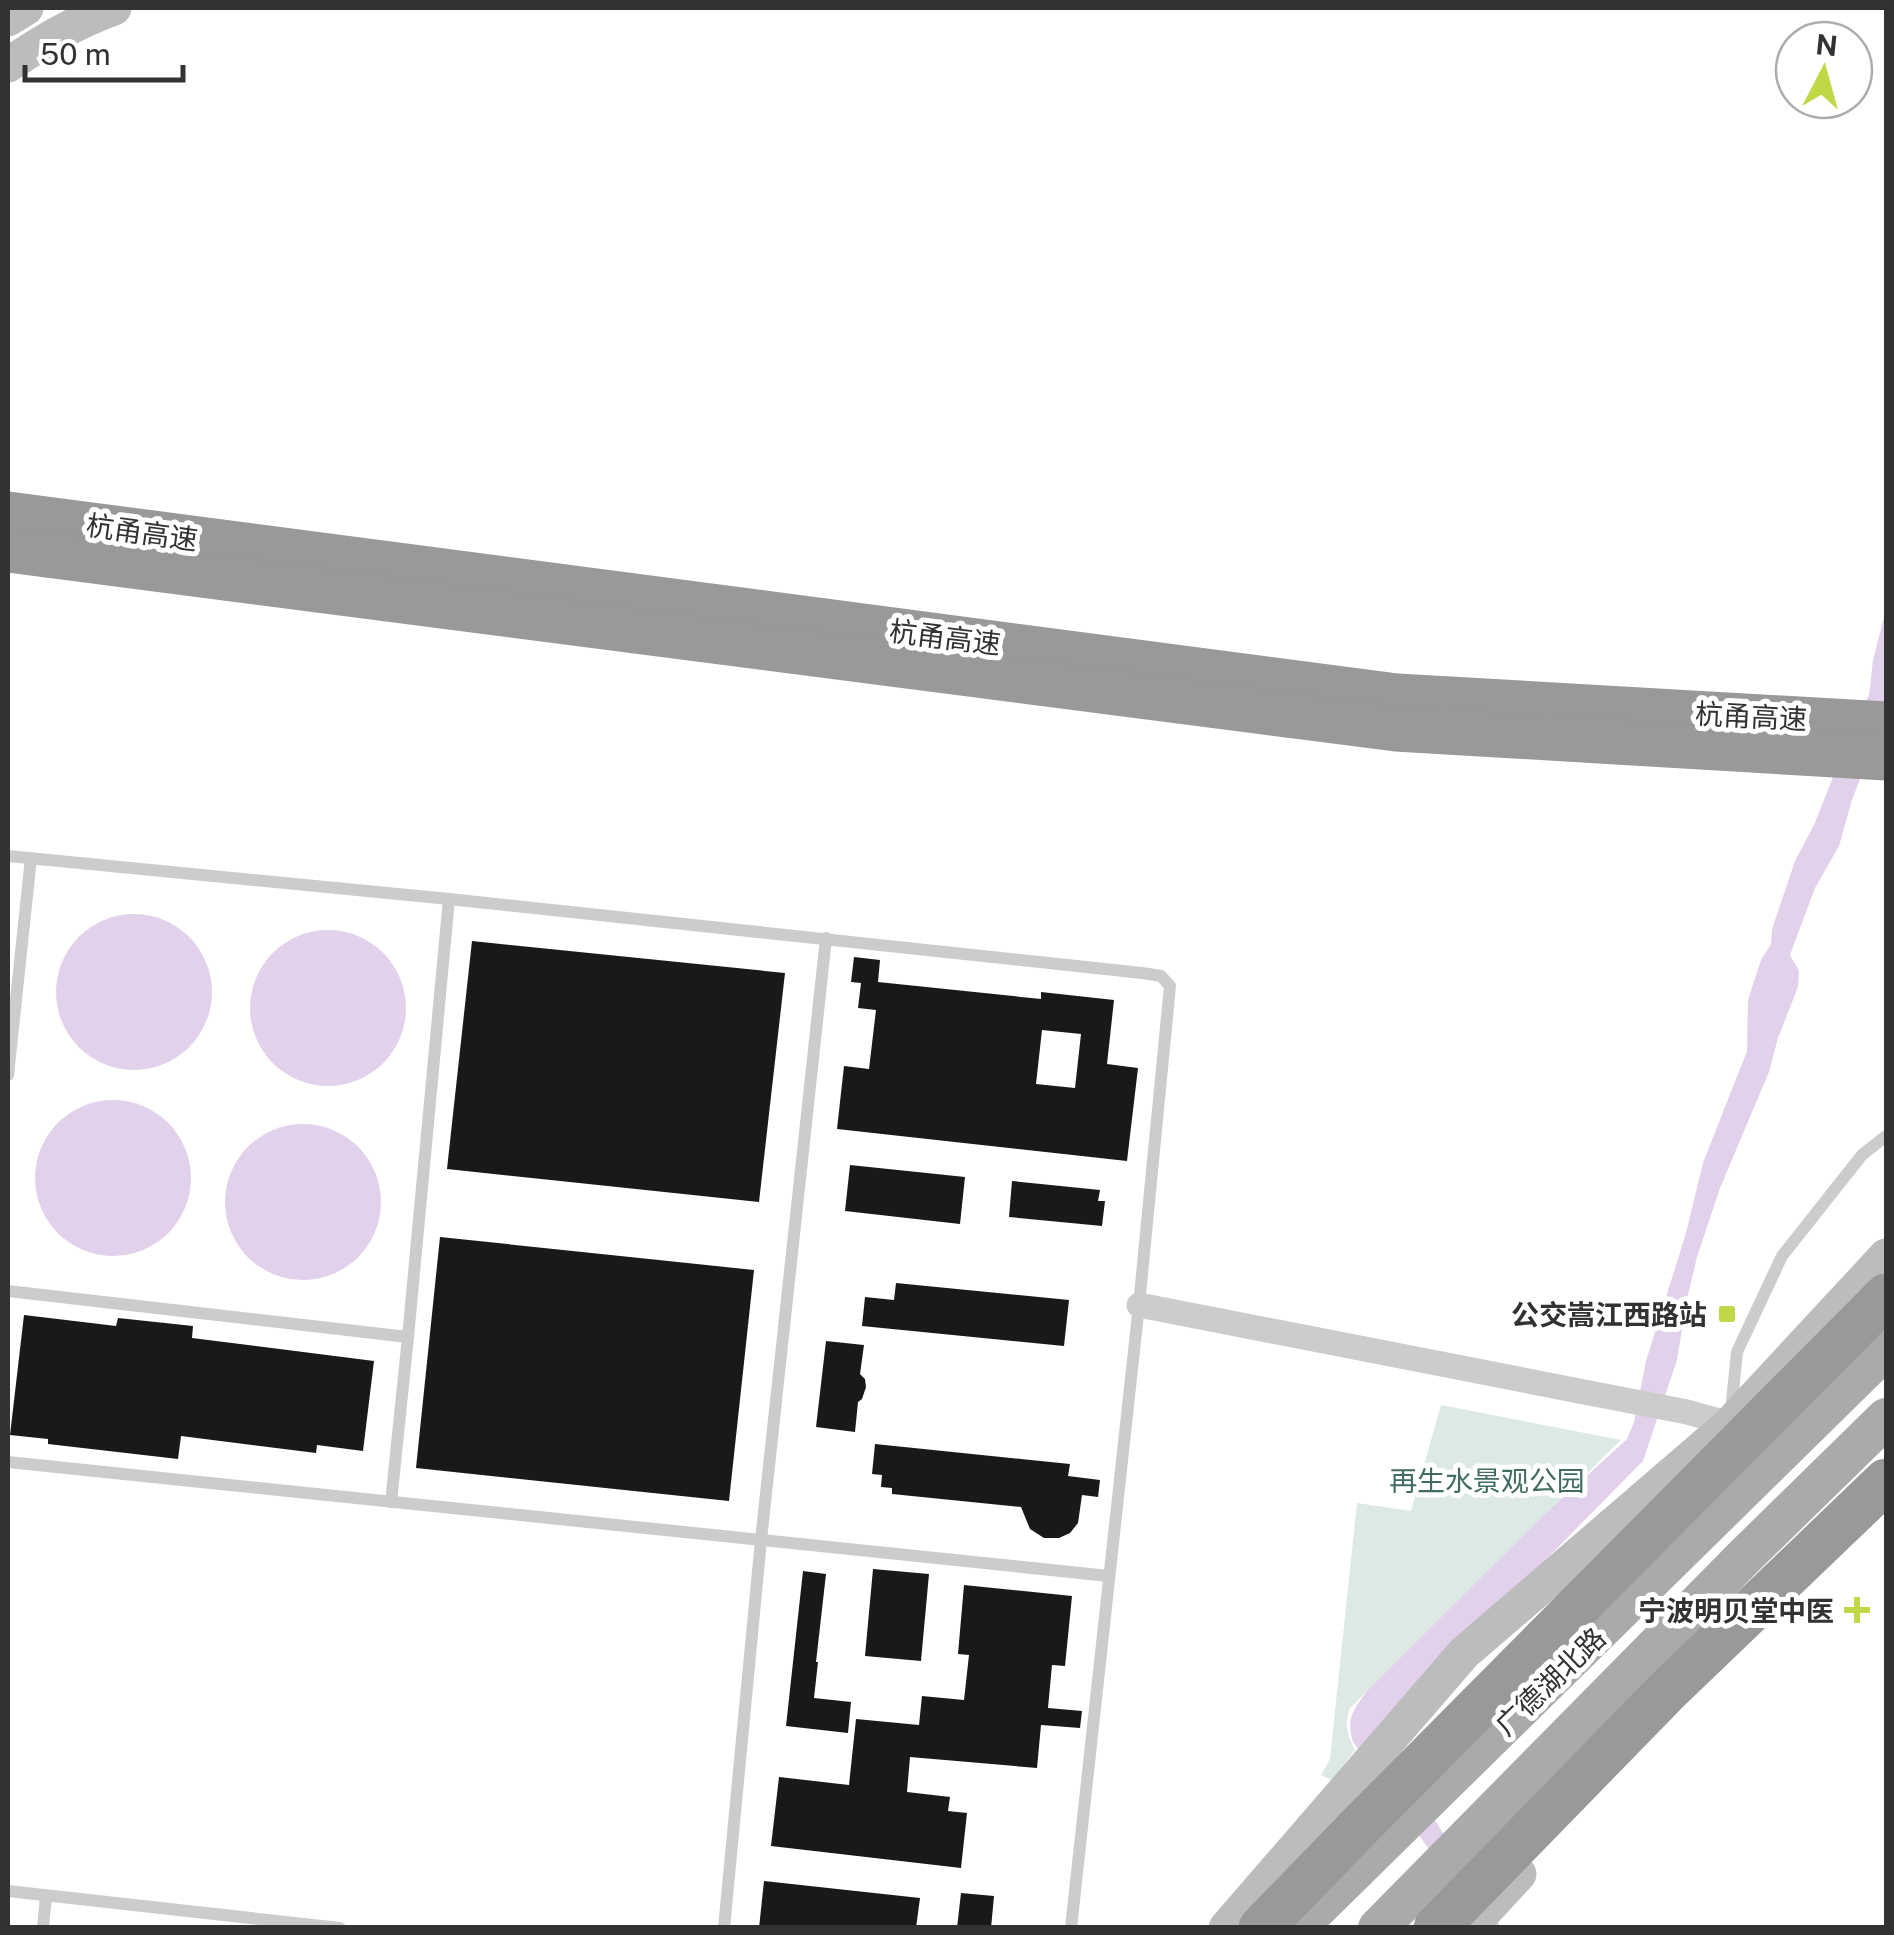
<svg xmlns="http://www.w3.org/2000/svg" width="1894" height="1935" viewBox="0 0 1894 1935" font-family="'Public Sans','Noto Sans SC',sans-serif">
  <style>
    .green { fill: #dce9e5 }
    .water { fill: #e2d1eb }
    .building { fill: #191919; fill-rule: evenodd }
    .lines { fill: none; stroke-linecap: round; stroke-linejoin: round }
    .lane { stroke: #ccc; stroke-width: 12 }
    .street { stroke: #ccc; stroke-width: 25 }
    .secondary { stroke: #bcbcbc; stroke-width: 35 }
    .primary { stroke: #aaa; stroke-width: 40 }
    .highway { stroke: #999; stroke-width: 45 }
    .poi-dot { fill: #bed945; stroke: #fff; stroke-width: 4 }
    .labels { text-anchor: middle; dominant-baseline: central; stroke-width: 10; stroke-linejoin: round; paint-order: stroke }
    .street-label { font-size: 28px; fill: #323232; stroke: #fff }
    .poi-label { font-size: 28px; font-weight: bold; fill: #323232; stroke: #fff; text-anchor: end }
    .park-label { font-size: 28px; fill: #426c63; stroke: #fff }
  </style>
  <rect width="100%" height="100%" fill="#fff"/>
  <path class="green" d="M1441,1405L1621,1440L1350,1708C1344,1725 1347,1734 1355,1750L1332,1780L1321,1775L1330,1759L1357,1503L1411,1511Z"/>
  <g class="water">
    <path d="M1886,609V711L1852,800L1839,846L1815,888L1790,955L1799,971L1798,987L1778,1038L1769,1072L1720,1188L1697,1257L1687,1299L1677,1360L1643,1461L1499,1607L1383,1736L1501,1927H1484L1353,1742C1346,1718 1353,1710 1367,1691L1544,1515L1627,1439L1634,1422L1646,1361L1686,1233L1703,1163L1747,1051L1748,1000L1761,960L1771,944L1772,929L1795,861L1814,825L1860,709L1869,696L1873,660Z"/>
    <circle cx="134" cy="992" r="78"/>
    <circle cx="328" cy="1008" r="78"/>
    <circle cx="113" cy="1178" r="78"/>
    <circle cx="303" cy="1202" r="78"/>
  </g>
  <g class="building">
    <path d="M472,941L785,973L759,1202L447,1169Z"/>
    <path d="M854,957L880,960L878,982L1041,999V992L1114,1000L1107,1064L1138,1068L1127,1161L837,1129L844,1066L869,1069L876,1010L858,1008L861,983L851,982ZM1042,1030L1081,1034L1075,1088L1036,1084Z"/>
    <path d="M850,1165L965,1177L960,1224L845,1211Z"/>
    <path d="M1012,1181L1100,1190L1098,1201H1105L1102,1226L1009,1217Z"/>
    <path d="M440,1237L754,1270L729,1501L416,1468Z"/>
    <path d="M896,1283L1069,1300L1064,1346L862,1326L865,1297L894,1300Z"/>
    <path d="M24,1315L116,1326L118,1318L193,1326L192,1338L374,1361L363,1451L317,1445L316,1453L181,1436L178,1459L48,1444V1439L10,1435Z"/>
    <path d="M826,1341L864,1345L860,1374L865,1379L866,1387L862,1399L858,1402L855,1432L816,1427Z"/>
    <path d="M875,1444L1070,1464L1068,1476L1100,1480L1098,1497L1082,1495L1078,1523L1070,1533L1059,1538H1044L1030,1529L1021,1507L892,1494V1488L881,1487L882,1475L872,1474Z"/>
    <path d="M873,1569L929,1574L921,1661L865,1656Z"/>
    <path d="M803,1571L826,1574L816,1662H818L814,1698L851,1702L848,1733L786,1726Z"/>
    <path d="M964,1585L1072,1596L1065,1666L1052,1665L1048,1708L1082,1711L1080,1728L1041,1725L1037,1768L910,1757L907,1792L950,1797L948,1811L967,1813L961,1868L771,1846L779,1777L849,1785L856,1719L919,1725L922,1696L964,1700L969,1655L958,1654Z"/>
    <path d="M764,1881L920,1898L916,1928H759Z"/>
    <path d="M961,1893L994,1896L991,1928H957Z"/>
  </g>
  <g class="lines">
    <g class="lane">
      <path d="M8,856L449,899L1142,973L1161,976L1170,986L1139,1305L1071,1928"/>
      <path d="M8,1075L31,858"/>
      <path d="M8,1291L408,1337"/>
      <path d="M1731,1411L1737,1352L1782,1256L1862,1155L1886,1136"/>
      <path d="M8,1462L1109,1576"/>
      <path d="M391,1502L408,1337L449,899"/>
      <path d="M8,1891L340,1928"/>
      <path d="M43,1928L46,1896"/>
      <path d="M724,1928L761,1540L826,938"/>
    </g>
    <path class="street" d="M1139,1305L1687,1412L1730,1424"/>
    <g class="secondary">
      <path d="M8,19L26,8"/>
      <path d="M8,65C42,42 75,22 114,8"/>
      <path d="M1226,1928L1464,1653L1730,1424L1886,1256"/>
      <path d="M1469,1928L1519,1874"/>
    </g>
    <g class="primary">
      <path d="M1297,1928L1886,1349"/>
      <path d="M1378,1928L1743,1558L1886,1418"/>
    </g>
    <g class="highway">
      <path d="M8,514L1397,696L1886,724"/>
      <path d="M8,550L1396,729L1886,758"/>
      <path d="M1261,1928L1357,1829L1886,1296"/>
      <path d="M1436,1928L1667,1691L1886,1481"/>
    </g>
  </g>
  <g class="poi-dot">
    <rect x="1717" y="1304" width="20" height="20" rx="5"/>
    <path d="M1852 1595h10v10h10v10h-10v10h-10v-10h-10v-10h10z"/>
  </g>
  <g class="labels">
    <g class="street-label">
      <text transform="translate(142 532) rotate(8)">杭甬高速</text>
      <text transform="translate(945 637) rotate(7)">杭甬高速</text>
      <text transform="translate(1751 716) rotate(3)">杭甬高速</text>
      <text transform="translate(1550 1681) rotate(-44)">广德湖北路</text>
    </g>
    <g class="poi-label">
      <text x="1707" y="1314">公交嵩江西路站</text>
      <text x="1834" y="1610">宁波明贝堂中医</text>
    </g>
    <g class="park-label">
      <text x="1487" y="1480">再生水景观公园</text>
    </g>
  </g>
  <rect width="1894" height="1935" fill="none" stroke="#323232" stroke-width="20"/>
  <g transform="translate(1824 70) rotate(6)"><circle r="48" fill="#ffffff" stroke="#adadad" stroke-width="2.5"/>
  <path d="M0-8L18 38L0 25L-18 38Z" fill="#bed945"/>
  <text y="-15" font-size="28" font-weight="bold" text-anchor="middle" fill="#323232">N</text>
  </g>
  <path d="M25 65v15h158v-15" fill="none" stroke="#323232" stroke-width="5"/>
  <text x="40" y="65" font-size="30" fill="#323232" stroke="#ffffff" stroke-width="8" paint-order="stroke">50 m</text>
</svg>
